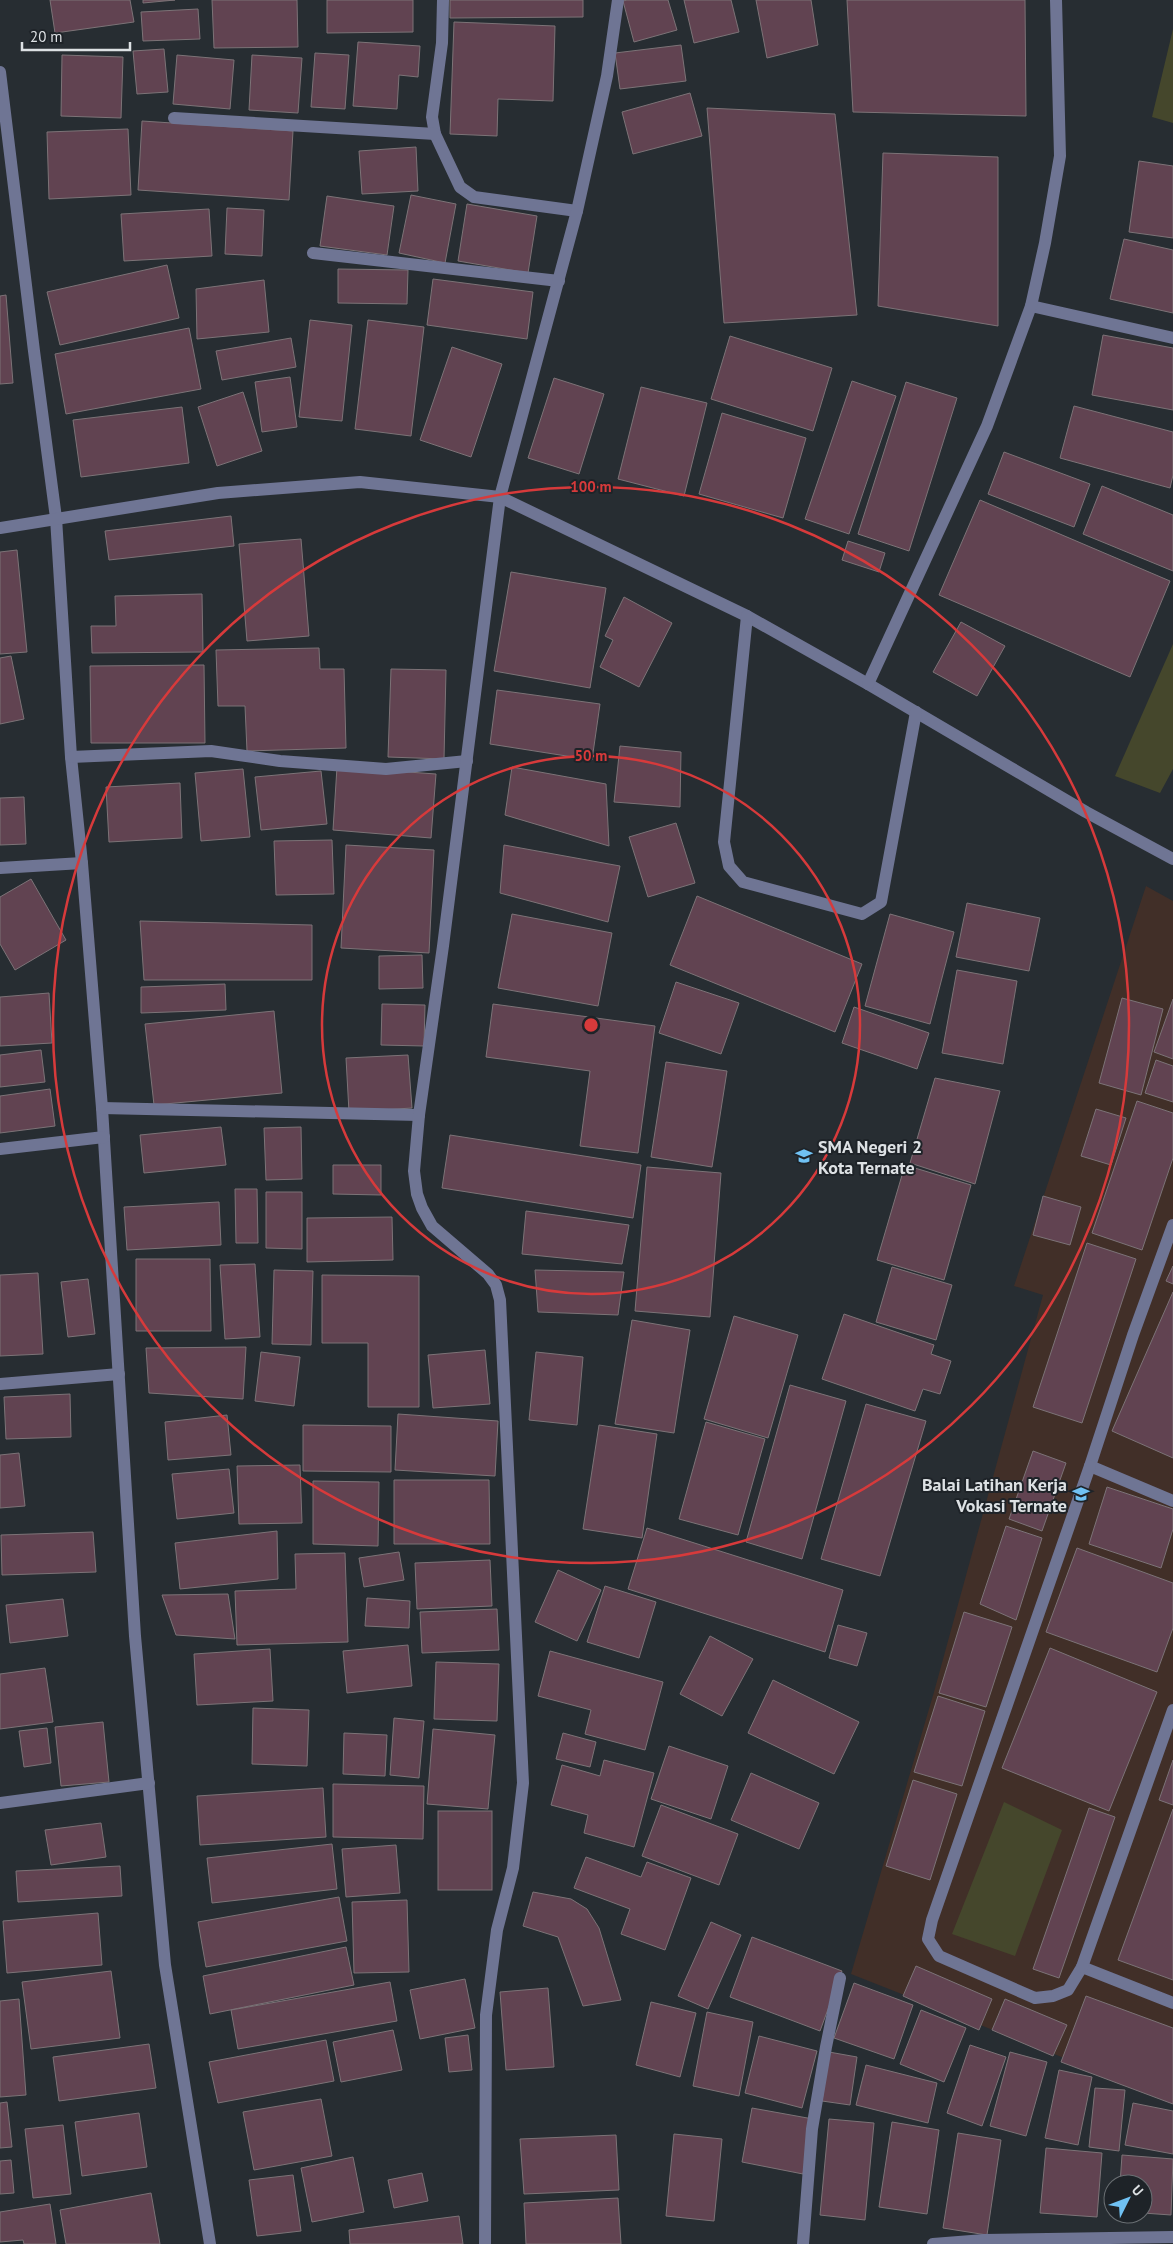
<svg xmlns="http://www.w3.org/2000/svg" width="1173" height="2244" viewBox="0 0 1173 2244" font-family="'PT Sans',sans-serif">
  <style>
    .education { fill: #412f28 }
    .green { fill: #45472c }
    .building { fill: #614351; stroke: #7c7377 }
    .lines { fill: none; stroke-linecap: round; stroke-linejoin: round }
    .minor { stroke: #6f7594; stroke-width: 12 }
    .ring { fill: none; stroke: #d73a3b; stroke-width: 2.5 }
    .labels { text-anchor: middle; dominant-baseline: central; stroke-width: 4; stroke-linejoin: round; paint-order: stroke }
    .poi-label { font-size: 18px; font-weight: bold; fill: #dde1e4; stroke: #1e2328; text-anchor: start }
    .centre { fill: #d73a3b; stroke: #1e2328; stroke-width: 2.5 }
    .ring-label { font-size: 15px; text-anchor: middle; font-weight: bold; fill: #d73a3b; stroke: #1e2328; stroke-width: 4; stroke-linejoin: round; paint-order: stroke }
  </style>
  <rect width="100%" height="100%" fill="#272d32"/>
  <path class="education" d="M1146,886L1173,901V2101L851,1974L934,1692L1043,1295L1014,1286Z"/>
  <g class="green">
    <path d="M1173,29V123L1152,117Z"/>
    <path d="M1173,644V769L1160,793L1115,776Z"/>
    <path d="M1004,1802L1062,1830L1015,1956L952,1934Z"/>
  </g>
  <g class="building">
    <path d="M50,0H130L134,22L55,33Z"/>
    <path d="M143,0H175L143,3Z"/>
    <path d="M212,0H297L298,47L214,48Z"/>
    <path d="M327,0H413V32L327,33Z"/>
    <path d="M450,0H583V17L450,18Z"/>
    <path d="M627,0H668L677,30L634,42L623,1Z"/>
    <path d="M684,0H731L739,32L694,43Z"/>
    <path d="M756,0H811L818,45L767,58Z"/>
    <path d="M847,0H1025L1026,116L853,112Z"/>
    <path d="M198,9L200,39L143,41L141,12Z"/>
    <path d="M454,22L555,26L553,101L498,99L497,136L450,134Z"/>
    <path d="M358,42L420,46L418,77L399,75L397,109L353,106Z"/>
    <path d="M681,45L686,81L620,89L615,53Z"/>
    <path d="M164,49L168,92L137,94L133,51Z"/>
    <path d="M315,53L349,55L345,109L311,107Z"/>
    <path d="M62,55L123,57L121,118L61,116Z"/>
    <path d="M177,55L234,60L230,109L173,104Z"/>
    <path d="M252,55L302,58L298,113L249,110Z"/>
    <path d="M690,93L702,136L633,154L622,112Z"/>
    <path d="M707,108L835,114L857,315L724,323Z"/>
    <path d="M142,121L293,131L289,200L138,190Z"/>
    <path d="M128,129L131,195L49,199L47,132Z"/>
    <path d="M416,147L418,191L362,194L359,151Z"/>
    <path d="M883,153L998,157V326L878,306Z"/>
    <path d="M1139,161L1173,166V238L1129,232Z"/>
    <path d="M411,195L456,204L445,263L399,253Z"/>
    <path d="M327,196L394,206L387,255L320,246Z"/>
    <path d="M467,204L537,216L528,273L458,261Z"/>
    <path d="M227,208L264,210L262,256L225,254Z"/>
    <path d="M209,209L212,256L124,261L121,214Z"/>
    <path d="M1124,239L1173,250V313L1110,299Z"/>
    <path d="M167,265L179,318L60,345L47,292Z"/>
    <path d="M338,269L408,270L407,304L338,303Z"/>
    <path d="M433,279L533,292L527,339L427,325Z"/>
    <path d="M264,280L269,332L197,339L196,289Z"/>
    <path d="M6,295L13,383L0,384V296Z"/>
    <path d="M310,320L352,325L342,421L299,417Z"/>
    <path d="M368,320L424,327L411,436L355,429Z"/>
    <path d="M189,328L201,389L66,414L55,354Z"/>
    <path d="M1103,335L1173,348V410L1092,395Z"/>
    <path d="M730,336L832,368L813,431L711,399Z"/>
    <path d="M291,338L296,367L222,380L216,351Z"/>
    <path d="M452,347L502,364L471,457L420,440Z"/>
    <path d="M290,377L297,427L262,432L255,382Z"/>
    <path d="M554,378L604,394L579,474L528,458Z"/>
    <path d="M852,381L896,396L849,534L805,519Z"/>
    <path d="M906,382L957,398L909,551L858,534Z"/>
    <path d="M641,387L707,403L684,496L618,479Z"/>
    <path d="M243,392L262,451L217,466L198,407Z"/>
    <path d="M1074,406L1173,432V475L1170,488L1060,458Z"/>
    <path d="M182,407L189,463L81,477L73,420Z"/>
    <path d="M722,413L806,438L783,518L699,494Z"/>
    <path d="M1004,452L1090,484L1074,527L988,494Z"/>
    <path d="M1102,486L1173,515V571L1083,534Z"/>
    <path d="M980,500L1170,581L1130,677L939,595Z"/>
    <path d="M231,516L234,546L109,560L105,531Z"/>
    <path d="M301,539L309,636L247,641L239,544Z"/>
    <path d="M848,541L885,553L879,572L842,560Z"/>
    <path d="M17,550L27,652L0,654V552Z"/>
    <path d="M511,572L606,588L590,688L494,671Z"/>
    <path d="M202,594L203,652L92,653L91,626H116L115,596Z"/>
    <path d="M624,597L672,623L639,687L600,667L613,640L605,636Z"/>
    <path d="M961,622L1005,646L977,696L933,672Z"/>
    <path d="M319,648L320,669H344L346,748L247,751L245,706H218L216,650Z"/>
    <path d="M11,656L24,719L0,724V658Z"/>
    <path d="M204,665L205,743H91L90,666Z"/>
    <path d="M391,669L446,670L444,759L388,757Z"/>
    <path d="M497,690L600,704L592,760L490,744Z"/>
    <path d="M620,746L681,752L680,807L614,802Z"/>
    <path d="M337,767L436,774L431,838L333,830Z"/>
    <path d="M512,767L606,784L609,846L505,815Z"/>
    <path d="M243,769L250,837L201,841L195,773Z"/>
    <path d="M321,771L327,824L261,830L255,777Z"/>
    <path d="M180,783L182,838L109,842L106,787Z"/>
    <path d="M24,797L26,844L0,845V798Z"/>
    <path d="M676,823L695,883L648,897L629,837Z"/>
    <path d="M332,840L334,894L276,895L274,841Z"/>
    <path d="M346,845L434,850L429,953L341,948Z"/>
    <path d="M504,845L620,866L608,922L500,893Z"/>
    <path d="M31,879L66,940L15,970L0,944V897Z"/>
    <path d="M697,896L862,964L835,1032L670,965Z"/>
    <path d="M967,903L1040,918L1029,971L956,957Z"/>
    <path d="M512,914L612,933L598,1006L498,988Z"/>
    <path d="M890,914L954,932L930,1024L865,1006Z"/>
    <path d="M140,921L312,925V980H144Z"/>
    <path d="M422,955L423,988L379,989V956Z"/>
    <path d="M957,970L1017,981L1003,1064L942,1053Z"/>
    <path d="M676,982L739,1003L721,1054L659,1033Z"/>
    <path d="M225,984L226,1010L141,1013V987Z"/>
    <path d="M49,993L52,1043L0,1046V997Z"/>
    <path d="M1122,998L1163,1009L1141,1095L1099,1083Z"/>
    <path d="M1173,999V1059L1154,1052Z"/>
    <path d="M382,1004L425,1005L424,1046L381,1045Z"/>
    <path d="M493,1004L655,1026L638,1153L580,1146L590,1071L486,1057Z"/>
    <path d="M854,1007L929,1033L917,1069L842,1043Z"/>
    <path d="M274,1011L282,1093L154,1105L145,1024Z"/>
    <path d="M41,1050L45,1082L0,1087V1055Z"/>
    <path d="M408,1055L412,1108L349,1112L346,1058Z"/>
    <path d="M1156,1060L1173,1066V1102L1145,1093Z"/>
    <path d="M666,1062L727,1071L712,1167L651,1157Z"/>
    <path d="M935,1078L1000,1091L975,1184L910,1163Z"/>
    <path d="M50,1089L55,1126L0,1133V1096Z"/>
    <path d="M1137,1101L1173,1113V1158L1142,1250L1092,1233Z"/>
    <path d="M1096,1109L1126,1118L1111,1165L1081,1156Z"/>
    <path d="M221,1127L226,1165L144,1173L140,1135Z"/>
    <path d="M301,1127L302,1179L266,1180L264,1128Z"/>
    <path d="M450,1135L641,1165L633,1218L442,1188Z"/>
    <path d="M333,1165H381V1195L333,1194Z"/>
    <path d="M905,1165L971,1185L944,1280L877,1260Z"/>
    <path d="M647,1167L721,1173L710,1317L635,1311Z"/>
    <path d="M235,1189H257L258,1243H236Z"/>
    <path d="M266,1192H302V1249L266,1248Z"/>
    <path d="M1043,1196L1081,1207L1070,1245L1033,1235Z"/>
    <path d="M219,1202L221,1245L127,1250L124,1207Z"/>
    <path d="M526,1211L629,1225L622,1264L522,1254Z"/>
    <path d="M392,1217L393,1260L307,1262V1218Z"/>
    <path d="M1087,1243L1136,1259L1082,1423L1033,1407Z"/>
    <path d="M136,1259H210L211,1331H136Z"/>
    <path d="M255,1264L260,1337L225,1339L220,1265Z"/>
    <path d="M1173,1266V1284L1166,1281Z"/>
    <path d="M892,1267L952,1285L936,1340L876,1322Z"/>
    <path d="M274,1270L313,1271L311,1345L272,1344Z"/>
    <path d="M535,1270L624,1272L618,1315L538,1312Z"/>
    <path d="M38,1273L43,1354L0,1356V1275Z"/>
    <path d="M322,1275L419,1276V1407H368V1343H322Z"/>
    <path d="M88,1279L95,1334L68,1337L61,1282Z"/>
    <path d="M1173,1292V1458L1112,1431Z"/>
    <path d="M844,1314L934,1345L931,1354L951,1361L940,1394L923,1389L915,1411L822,1379Z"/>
    <path d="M734,1316L798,1335L768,1438L704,1419Z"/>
    <path d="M632,1320L690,1330L674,1433L615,1424Z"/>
    <path d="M246,1347L243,1399L149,1393L146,1348Z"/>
    <path d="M485,1350L490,1404L433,1408L428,1355Z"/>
    <path d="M261,1352L300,1357L294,1406L255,1401Z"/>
    <path d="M536,1352L583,1357L577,1425L529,1420Z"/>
    <path d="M790,1385L846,1401L802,1559L746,1542Z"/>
    <path d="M70,1394L71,1437L6,1439L4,1397Z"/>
    <path d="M866,1404L926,1421L880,1576L821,1559Z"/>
    <path d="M398,1414L498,1421L495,1476L395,1470Z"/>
    <path d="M227,1415L231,1455L168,1460L165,1422Z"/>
    <path d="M706,1422L765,1439L738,1535L679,1519Z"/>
    <path d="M303,1425L391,1426V1472L303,1471Z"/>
    <path d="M599,1425L657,1434L642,1538L583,1529Z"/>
    <path d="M1033,1451L1066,1463L1042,1531L1009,1519Z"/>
    <path d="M19,1453L25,1506L0,1508V1455Z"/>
    <path d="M300,1465L302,1523L239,1524L237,1466Z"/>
    <path d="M229,1469L234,1513L177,1519L172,1474Z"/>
    <path d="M394,1480H489L490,1544H394Z"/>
    <path d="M313,1481L379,1482L378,1546L313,1544Z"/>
    <path d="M1107,1487L1173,1509V1529L1161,1568L1089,1544Z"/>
    <path d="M1006,1526L1042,1538L1016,1620L980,1604Z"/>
    <path d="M647,1528L843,1590L825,1652L628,1589Z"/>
    <path d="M277,1531L278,1579L180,1589L175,1543Z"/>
    <path d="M93,1532L96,1572L2,1575L1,1535Z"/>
    <path d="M1077,1548L1173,1583V1628L1157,1672L1046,1632Z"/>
    <path d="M399,1552L404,1580L364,1587L359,1558Z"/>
    <path d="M345,1553L348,1642L237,1645L235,1591L296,1589L295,1554Z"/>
    <path d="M490,1560L492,1606L417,1609L415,1563Z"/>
    <path d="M558,1570L601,1590L577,1641L535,1622Z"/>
    <path d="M605,1586L656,1602L639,1658L587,1642Z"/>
    <path d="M228,1594L235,1639L176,1635L162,1595Z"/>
    <path d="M367,1598L410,1601L409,1628L365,1626Z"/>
    <path d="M63,1599L68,1636L10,1643L6,1605Z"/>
    <path d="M497,1609L499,1650L422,1653L420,1612Z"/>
    <path d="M964,1612L1012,1627L986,1707L939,1693Z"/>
    <path d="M838,1625L867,1633L857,1666L829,1658Z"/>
    <path d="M710,1636L753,1659L722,1716L680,1694Z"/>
    <path d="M408,1645L412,1686L347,1693L343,1651Z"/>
    <path d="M1050,1648L1157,1692L1109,1811L1002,1768Z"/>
    <path d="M270,1649L273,1701L197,1705L194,1654Z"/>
    <path d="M550,1651L663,1682L645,1750L585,1734L591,1710L538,1696Z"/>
    <path d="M436,1662L499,1664L497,1721L434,1719Z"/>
    <path d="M45,1668L53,1722L0,1729V1674Z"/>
    <path d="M773,1680L859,1722L834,1774L748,1733Z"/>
    <path d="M938,1696L985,1711L962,1786L914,1772Z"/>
    <path d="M253,1708L309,1710L307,1766L252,1764Z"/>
    <path d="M394,1718L424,1721L419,1778L390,1775Z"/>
    <path d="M103,1722L109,1782L61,1786L55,1727Z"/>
    <path d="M47,1728L51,1763L24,1767L19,1731Z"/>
    <path d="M433,1729L495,1735L488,1809L427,1804Z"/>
    <path d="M344,1733L387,1735L385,1776L343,1774Z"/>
    <path d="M563,1733L596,1742L590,1767L556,1759Z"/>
    <path d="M669,1746L728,1766L711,1819L651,1799Z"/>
    <path d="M604,1760L654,1773L634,1847L584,1833L588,1815L551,1805L562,1765L600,1776Z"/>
    <path d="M1173,1760V1805L1159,1800Z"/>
    <path d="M751,1773L819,1803L799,1849L731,1820Z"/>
    <path d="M913,1780L957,1794L930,1880L886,1866Z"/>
    <path d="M333,1784L424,1786L423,1839L333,1837Z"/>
    <path d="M323,1788L326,1837L200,1845L197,1796Z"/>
    <path d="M661,1805L738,1834L719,1885L642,1856Z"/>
    <path d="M1089,1808L1115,1817L1059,1978L1033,1969Z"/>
    <path d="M1173,1809V1980L1118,1960Z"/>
    <rect x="438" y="1811" width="54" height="79"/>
    <path d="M101,1823L106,1857L51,1865L45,1830Z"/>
    <path d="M332,1844L337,1889L212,1903L207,1858Z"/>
    <path d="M396,1845L400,1893L346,1897L342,1849Z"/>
    <path d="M586,1857L641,1877L647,1862L691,1878L665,1950L621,1934L630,1909L574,1888Z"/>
    <path d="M120,1866L122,1896L18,1902L16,1871Z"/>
    <path d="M533,1892L571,1899L587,1909L599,1928L621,2000L583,2006L558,1937L523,1926Z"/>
    <path d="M339,1897L347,1941L206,1967L198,1922Z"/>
    <path d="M407,1900L409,1972L354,1973L352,1902Z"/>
    <path d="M98,1913L102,1965L7,1973L3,1921Z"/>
    <path d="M711,1922L741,1935L708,2009L678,1996Z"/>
    <path d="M752,1937L842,1971L820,2031L730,1997Z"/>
    <path d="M346,1947L354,1985L210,2014L203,1976Z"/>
    <path d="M916,1966L992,1999L979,2030L903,1996Z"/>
    <path d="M111,1971L120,2038L31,2049L22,1982Z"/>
    <path d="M465,1979L475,2028L420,2039L410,1990Z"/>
    <path d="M390,1982L397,2021L238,2049L231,2010Z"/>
    <path d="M854,1983L913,2005L894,2059L834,2038Z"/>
    <path d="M548,1988L554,2067L506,2070L500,1992Z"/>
    <path d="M1086,1996L1173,2028V2104L1061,2062Z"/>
    <path d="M19,1999L26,2095L0,2097V2001Z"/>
    <path d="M1005,1999L1067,2025L1053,2056L992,2030Z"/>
    <path d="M651,2002L696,2013L680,2077L636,2065Z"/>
    <path d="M921,2010L966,2028L944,2082L900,2064Z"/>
    <path d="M707,2012L753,2022L739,2096L693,2086Z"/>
    <path d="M393,2030L402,2070L341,2082L333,2042Z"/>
    <path d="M468,2035L472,2070L449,2072L445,2038Z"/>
    <path d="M759,2036L817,2051L802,2108L745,2093Z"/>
    <path d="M326,2040L334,2081L218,2103L209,2062Z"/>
    <path d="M149,2044L156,2088L59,2101L53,2057Z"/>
    <path d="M970,2045L1006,2057L982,2126L947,2113Z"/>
    <path d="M829,2052L857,2057L850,2105L822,2101Z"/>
    <path d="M1010,2052L1047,2062L1026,2136L990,2126Z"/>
    <path d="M866,2065L937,2083L928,2123L856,2105Z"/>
    <path d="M1059,2070L1092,2077L1078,2145L1045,2138Z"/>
    <path d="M1095,2088L1125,2090L1119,2151L1089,2147Z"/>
    <path d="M321,2099L332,2156L254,2170L243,2112Z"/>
    <path d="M7,2102L12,2147L0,2148V2103Z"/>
    <path d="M1133,2103L1173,2111V2154L1125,2145Z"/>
    <path d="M752,2108L813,2119L803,2174L742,2162Z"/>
    <path d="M139,2113L147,2167L82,2176L75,2122Z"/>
    <path d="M829,2119L874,2123L865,2220L820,2215Z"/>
    <path d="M892,2122L939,2130L927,2214L879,2207Z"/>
    <path d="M63,2125L71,2194L33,2198L25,2129Z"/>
    <path d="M958,2133L1001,2140L987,2235L943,2228Z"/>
    <path d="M674,2134L722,2139L714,2221L666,2216Z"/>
    <path d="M616,2135L619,2190L524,2194L520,2139Z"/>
    <path d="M1046,2148L1102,2153L1097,2217L1040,2213Z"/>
    <path d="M1122,2155L1173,2159L1171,2215L1143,2213V2184H1120Z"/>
    <path d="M353,2157L364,2212L312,2222L301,2168Z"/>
    <path d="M11,2160L14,2193L0,2194V2161Z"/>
    <path d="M422,2173L428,2201L394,2208L388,2180Z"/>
    <path d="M293,2175L301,2231L257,2236L249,2180Z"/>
    <path d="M151,2193L160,2244H66L60,2210Z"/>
    <path d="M618,2198L621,2244H526L524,2203Z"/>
    <path d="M50,2204L56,2244H24L23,2240L0,2242V2212Z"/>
    <path d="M459,2216L463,2244H350L349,2230Z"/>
  </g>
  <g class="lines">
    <g class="minor">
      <path d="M443,0L442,43L432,117L435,134L460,187L474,197L577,211"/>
      <path d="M0,72L34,351L56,518L71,757L82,863L102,1108L135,1636L165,1965L210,2244"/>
      <path d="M174,118L435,134"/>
      <path d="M313,253L559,281"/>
      <path d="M1031,306L1173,338"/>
      <path d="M0,528L218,493L360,482L500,497L747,616L868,684L1086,812L1173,859"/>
      <path d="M747,616L724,842L729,866L743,882L862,914L881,902L916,712"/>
      <path d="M868,684L987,426L1031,306L1045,243L1060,156L1056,0"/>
      <path d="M71,757L211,751L280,761L386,769L467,761"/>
      <path d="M0,868L82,863"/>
      <path d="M102,1108L419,1115"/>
      <path d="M0,1149L104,1137"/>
      <path d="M1173,1225L1133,1335L1090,1466L1173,1501"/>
      <path d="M0,1384L119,1374"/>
      <path d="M1090,1466L932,1920L928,1939L939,1956L1035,1998L1053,1996L1068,1990L1082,1967L1173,2003"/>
      <path d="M0,1803L149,1783"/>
      <path d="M1082,1967L1173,1710"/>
      <path d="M485,2244L486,2015L497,1930L513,1868L523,1783L500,1300L496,1285L488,1274L432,1226L422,1208L417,1194L414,1171L419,1115L443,946L500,497L577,211L607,76L618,0"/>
      <path d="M803,2244L812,2129L826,2047L840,1978"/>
      <path d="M933,2244L984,2240L1173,2237"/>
    </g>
  </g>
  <g class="ring">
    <circle cx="591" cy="1025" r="269"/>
    <circle cx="591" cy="1025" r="538"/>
  </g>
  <defs>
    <g id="school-bare" transform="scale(1.35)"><path d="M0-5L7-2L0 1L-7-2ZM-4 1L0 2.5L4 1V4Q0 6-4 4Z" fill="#70c2f4" stroke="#1e2328" stroke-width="2.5" paint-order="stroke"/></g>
    <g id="university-bare" transform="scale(1.35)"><path d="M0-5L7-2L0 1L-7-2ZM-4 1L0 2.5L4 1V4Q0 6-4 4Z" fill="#70c2f4" stroke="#1e2328" stroke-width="2.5" paint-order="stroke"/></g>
  </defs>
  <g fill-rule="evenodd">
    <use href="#school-bare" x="804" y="1156"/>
    <use href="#university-bare" x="1081" y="1494"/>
  </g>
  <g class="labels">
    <g class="poi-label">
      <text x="818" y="1146">SMA Negeri 2<tspan x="818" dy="21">Kota Ternate</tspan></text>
      <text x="1067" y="1484" text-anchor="end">Balai Latihan Kerja<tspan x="1067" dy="21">Vokasi Ternate</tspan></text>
    </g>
  </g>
  <circle cx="591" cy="1025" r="8" class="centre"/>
  <g class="ring-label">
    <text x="591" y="492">100 m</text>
    <text x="591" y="761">50 m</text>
  </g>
  <g transform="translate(1128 2199) rotate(48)"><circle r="24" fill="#1e2328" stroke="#6a6f73"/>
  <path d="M0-4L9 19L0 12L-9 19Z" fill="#70c2f4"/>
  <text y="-8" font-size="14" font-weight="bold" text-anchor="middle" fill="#dde1e4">U</text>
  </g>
  <path d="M22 42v8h108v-8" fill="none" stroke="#dde1e4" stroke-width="2.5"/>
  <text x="30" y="42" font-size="15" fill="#dde1e4" stroke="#1e2328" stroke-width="4" paint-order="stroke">20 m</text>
</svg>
